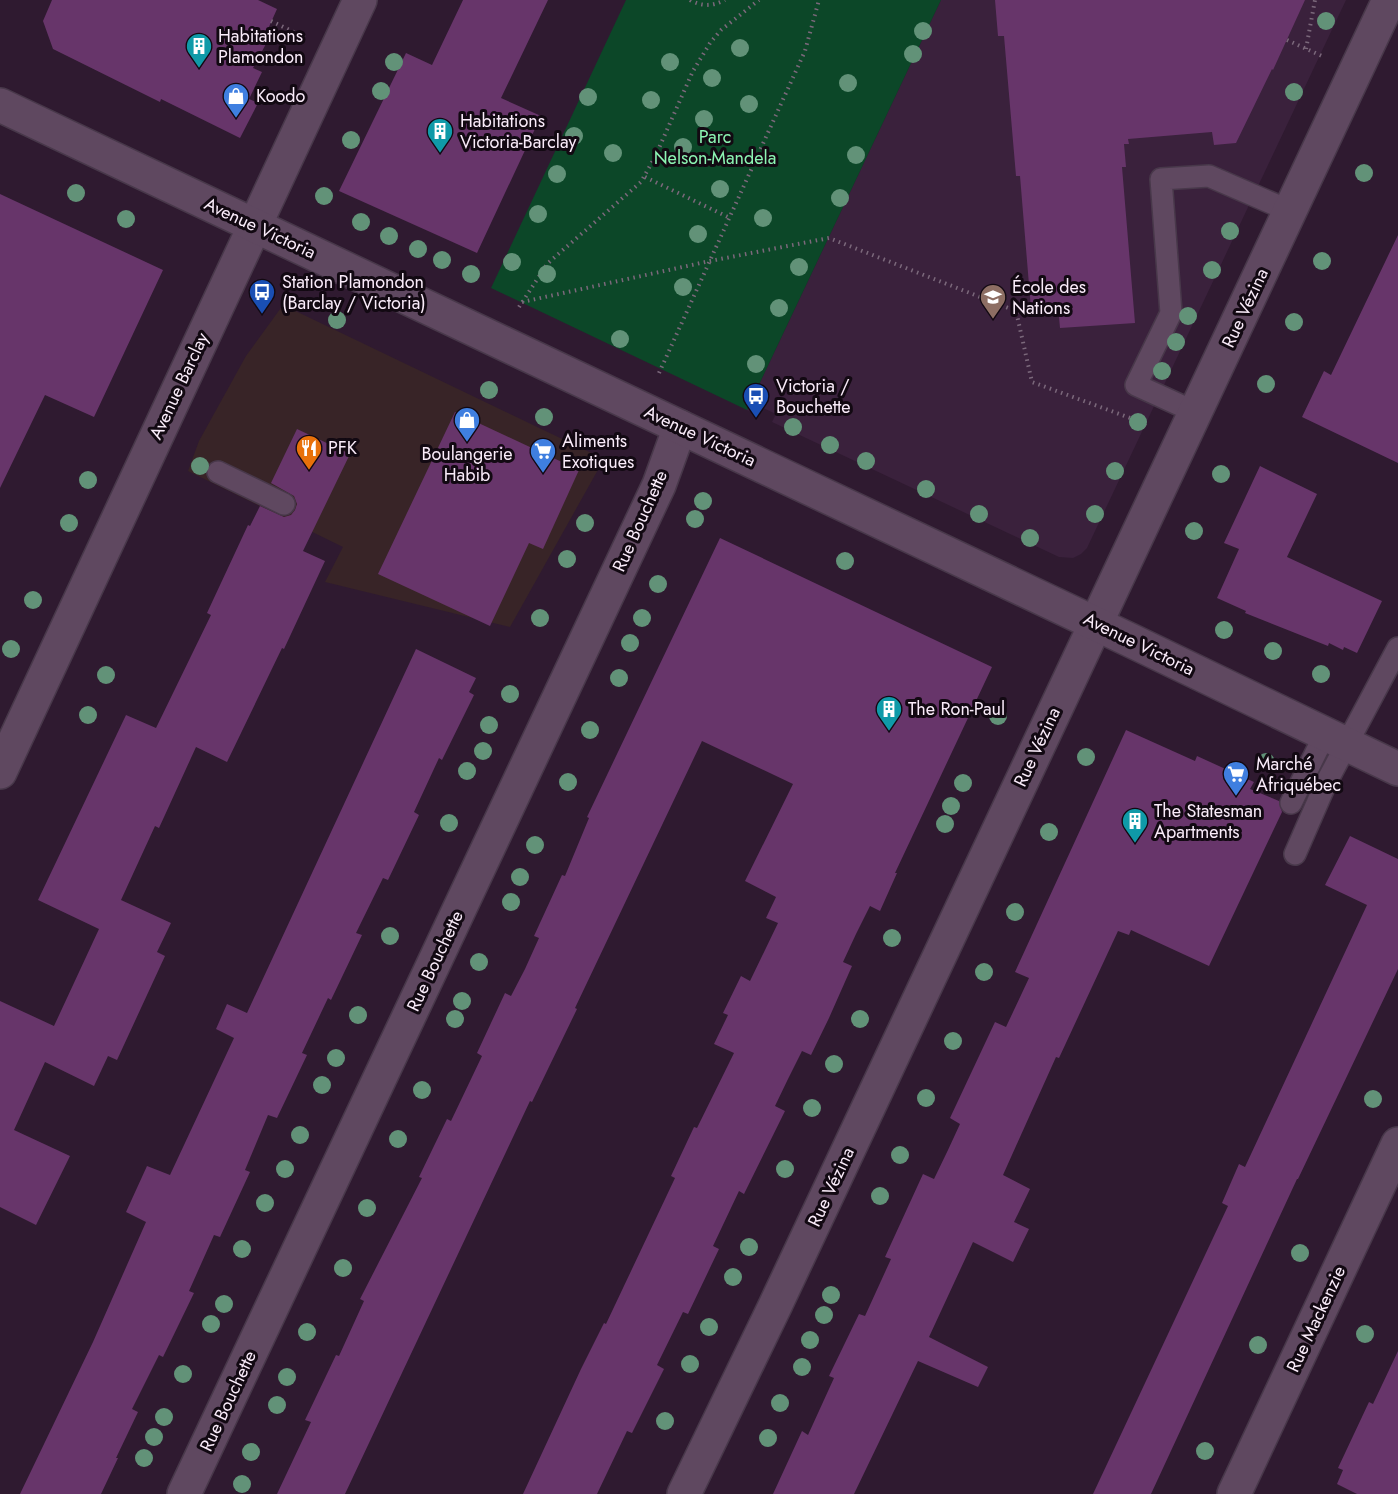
<svg xmlns="http://www.w3.org/2000/svg" width="1398" height="1494" viewBox="0 0 1398 1494" font-family="Jost,sans-serif">
  <style>
    .commercial { fill: #382427 }
    .built { fill: #3a213c }
    .green { fill: #0c4728 }
    .building { fill: #67356a }
    .lines { fill: none; stroke-linecap: round; stroke-linejoin: round }
    .service-casing { stroke: #48384a; stroke-width: 24 }
    .minor-casing { stroke: #48384a; stroke-width: 36 }
    .tertiary-casing { stroke: #48384a; stroke-width: 36 }
    .path { stroke: #7b687b; stroke-width: 4; stroke-dasharray: 1.5 4.5; stroke-linecap: butt }
    .service { stroke: #5f4860; stroke-width: 21 }
    .minor { stroke: #5f4860; stroke-width: 33 }
    .tertiary { stroke: #5f4860; stroke-width: 33 }
    .tree { fill: #629278 }
    .labels { text-anchor: middle; dominant-baseline: central; stroke-width: 6; stroke-linejoin: round; paint-order: stroke }
    .poi-label { font-size: 18px; fill: #faecfa; stroke: #120912; text-anchor: start }
    .park-label { font-size: 18px; fill: #8cf5b3; stroke: #120912 }
    .street-label { font-size: 18px; fill: #faecfa; stroke: #120912 }
  </style>
  <rect width="100%" height="100%" fill="#2f1a30"/>
  <path class="commercial" d="M283,305L604,459L510,627L325,582L343,547L188,471L199,441L246,356Z"/>
  <path class="built" d="M941,0H1346L1087,548L1081,554L1073,558L1059,557L772,422L776,414L759,406L755,414L747,410Z"/>
  <path class="green" d="M626,0H941L747,410L491,288Z"/>
  <g class="building">
    <path d="M52,0H258L277,9L264,38L268,40L253,68L262,72L249,99L258,103L240,138L161,99L160,102L53,49L43,21Z"/>
    <path d="M463,0H548L501,98L541,116L477,253L339,191L406,53L432,65Z"/>
    <path d="M995,0H1305L1273,70L1272,69L1236,143L1214,145L1212,132L1128,139L1129,144H1124L1126,167H1122L1135,323L1060,328L1058,306L1031,309L1020,176H1016L1004,36H998Z"/>
    <path d="M0,194L163,270L94,417L45,395L0,488Z"/>
    <path d="M1398,235V463L1302,417L1324,371L1331,375Z"/>
    <path d="M455,412L579,470L543,549L529,543L490,626L378,574Z"/>
    <path d="M297,429L350,454L303,551L325,561L284,649L282,648L227,762L196,747L159,828L155,826L121,900L171,923L157,952L165,956L117,1060L108,1056L94,1086L45,1062L14,1130L70,1156L36,1225L0,1207V1001L54,1026L99,929L38,900L126,715L156,728L211,615L207,613L248,525L250,526L260,506L284,517L291,515L295,510L297,504L294,496L271,483Z"/>
    <path d="M1260,466L1317,494L1287,557L1382,601L1357,653L1344,647L1343,650L1329,643L1328,646L1245,613L1246,611L1217,598L1239,549L1224,543Z"/>
    <path d="M720,538L992,667L895,873H897L880,911L870,906L856,934L843,962L852,966L829,1018L811,1055L802,1051L788,1079L775,1106L785,1111L744,1194L739,1191L713,1246L719,1249L688,1314L683,1312L657,1365L664,1369L632,1433L627,1431L597,1494H523L581,1369L604,1323L606,1324L675,1178L671,1176L694,1127L697,1128L734,1053L714,1044L728,1015L723,1013L741,976L750,981L778,923L766,918L776,897L745,881L793,784L702,741L575,1008L577,1009L532,1102L530,1101L345,1494H277L311,1422L305,1420L336,1355L339,1356L364,1301L360,1299L422,1178L419,1177L447,1119L451,1121L482,1056L477,1053L505,993L511,996L525,969L539,938L534,936L562,875L565,876L589,818L587,817Z"/>
    <path d="M416,649L476,678L469,692L474,695L442,760L439,758L414,812L419,815L388,880L383,878L356,933L362,935L331,1000L328,998L302,1053L307,1055L277,1118L268,1115L245,1170L250,1172L220,1237L214,1235L189,1291L194,1293L163,1357L159,1355L132,1409L138,1412L116,1458H118L101,1494H20L93,1342L146,1222L126,1212L147,1166L170,1175L234,1038L216,1029L227,1004L247,1013Z"/>
    <path d="M1126,730L1195,761L1197,756L1254,782L1250,789L1279,801L1282,812L1209,966L1131,930L1129,935L1118,931L1059,1058L1056,1057L1003,1175L1030,1189L1014,1222L1029,1229L1013,1262L973,1242L929,1337L988,1367L978,1387L918,1361L854,1494H773L802,1431L808,1435L834,1378L829,1376L859,1314L865,1316L891,1259L885,1257L923,1174L934,1179L948,1150L960,1124L950,1118L995,1022L1006,1027L1029,978L1015,972Z"/>
    <path d="M1350,836L1398,859V969L1298,1179H1297L1151,1494H1093L1228,1206L1222,1203L1239,1164L1245,1167L1367,905L1325,885Z"/>
    <path d="M1398,1351V1494H1357L1337,1484L1343,1470L1338,1468L1369,1402L1373,1404Z"/>
  </g>
  <g class="lines">
    <g class="service-casing">
      <g id="service">
        <path d="M1195,412L1136,385L1171,313L1161,179L1209,176L1290,211"/>
        <path d="M218,472L284,504"/>
        <path d="M1291,803L1325,734"/>
        <path d="M1295,854L1326,783L1398,648"/>
      </g>
    </g>
    <g class="minor-casing">
      <g id="minor">
        <path d="M0,772L360,0"/>
        <path d="M184,1494L659,485L680,427"/>
        <path d="M684,1494L775,1306L1389,0"/>
        <path d="M1234,1494L1398,1144"/>
      </g>
    </g>
    <g class="tertiary-casing">
      <path id="tertiary" d="M0,105L1132,641L1398,769"/>
    </g>
    <g class="path">
      <path d="M690,0C702,7 713,6 725,0"/>
      <path d="M271,21L306,38"/>
      <path d="M1287,40L1322,56"/>
      <path d="M1306,49L1315,0"/>
      <path d="M645,177L730,218"/>
      <path d="M522,302L710,261L829,238L1016,311L1032,382L1133,419L1147,427"/>
      <path d="M519,307L548,263L641,182L655,157L693,71L710,43L721,30L759,0"/>
      <path d="M659,373L805,51L819,0"/>
    </g>
    <use href="#service" class="service"/>
    <use href="#minor" class="minor"/>
    <use href="#tertiary" class="tertiary"/>
  </g>
  <g class="tree">
    <circle cx="1326" cy="21" r="9"/>
    <circle cx="923" cy="31" r="9"/>
    <circle cx="740" cy="48" r="9"/>
    <circle cx="913" cy="54" r="9"/>
    <circle cx="394" cy="62" r="9"/>
    <circle cx="670" cy="62" r="9"/>
    <circle cx="712" cy="78" r="9"/>
    <circle cx="848" cy="83" r="9"/>
    <circle cx="381" cy="91" r="9"/>
    <circle cx="1294" cy="92" r="9"/>
    <circle cx="588" cy="97" r="9"/>
    <circle cx="651" cy="100" r="9"/>
    <circle cx="749" cy="104" r="9"/>
    <circle cx="704" cy="119" r="9"/>
    <circle cx="574" cy="136" r="9"/>
    <circle cx="351" cy="140" r="9"/>
    <circle cx="683" cy="147" r="9"/>
    <circle cx="613" cy="153" r="9"/>
    <circle cx="856" cy="155" r="9"/>
    <circle cx="1364" cy="173" r="9"/>
    <circle cx="557" cy="174" r="9"/>
    <circle cx="720" cy="189" r="9"/>
    <circle cx="76" cy="193" r="9"/>
    <circle cx="324" cy="196" r="9"/>
    <circle cx="840" cy="198" r="9"/>
    <circle cx="538" cy="214" r="9"/>
    <circle cx="763" cy="218" r="9"/>
    <circle cx="126" cy="219" r="9"/>
    <circle cx="361" cy="222" r="9"/>
    <circle cx="1230" cy="231" r="9"/>
    <circle cx="698" cy="234" r="9"/>
    <circle cx="389" cy="236" r="9"/>
    <circle cx="418" cy="249" r="9"/>
    <circle cx="442" cy="260" r="9"/>
    <circle cx="1322" cy="261" r="9"/>
    <circle cx="512" cy="262" r="9"/>
    <circle cx="799" cy="267" r="9"/>
    <circle cx="1212" cy="270" r="9"/>
    <circle cx="471" cy="274" r="9"/>
    <circle cx="547" cy="274" r="9"/>
    <circle cx="683" cy="287" r="9"/>
    <circle cx="779" cy="308" r="9"/>
    <circle cx="1188" cy="316" r="9"/>
    <circle cx="337" cy="320" r="9"/>
    <circle cx="1294" cy="322" r="9"/>
    <circle cx="620" cy="339" r="9"/>
    <circle cx="1176" cy="342" r="9"/>
    <circle cx="756" cy="364" r="9"/>
    <circle cx="1162" cy="371" r="9"/>
    <circle cx="1266" cy="384" r="9"/>
    <circle cx="489" cy="390" r="9"/>
    <circle cx="544" cy="417" r="9"/>
    <circle cx="1138" cy="422" r="9"/>
    <circle cx="793" cy="427" r="9"/>
    <circle cx="830" cy="445" r="9"/>
    <circle cx="866" cy="461" r="9"/>
    <circle cx="200" cy="466" r="9"/>
    <circle cx="1115" cy="471" r="9"/>
    <circle cx="1221" cy="474" r="9"/>
    <circle cx="88" cy="480" r="9"/>
    <circle cx="926" cy="489" r="9"/>
    <circle cx="703" cy="501" r="9"/>
    <circle cx="979" cy="514" r="9"/>
    <circle cx="1095" cy="514" r="9"/>
    <circle cx="695" cy="519" r="9"/>
    <circle cx="69" cy="523" r="9"/>
    <circle cx="585" cy="523" r="9"/>
    <circle cx="1194" cy="531" r="9"/>
    <circle cx="1030" cy="538" r="9"/>
    <circle cx="567" cy="559" r="9"/>
    <circle cx="845" cy="561" r="9"/>
    <circle cx="658" cy="584" r="9"/>
    <circle cx="33" cy="600" r="9"/>
    <circle cx="540" cy="618" r="9"/>
    <circle cx="642" cy="618" r="9"/>
    <circle cx="1224" cy="630" r="9"/>
    <circle cx="630" cy="643" r="9"/>
    <circle cx="11" cy="649" r="9"/>
    <circle cx="1273" cy="651" r="9"/>
    <circle cx="1321" cy="674" r="9"/>
    <circle cx="106" cy="675" r="9"/>
    <circle cx="619" cy="678" r="9"/>
    <circle cx="510" cy="694" r="9"/>
    <circle cx="88" cy="715" r="9"/>
    <circle cx="998" cy="716" r="9"/>
    <circle cx="489" cy="725" r="9"/>
    <circle cx="590" cy="730" r="9"/>
    <circle cx="483" cy="751" r="9"/>
    <circle cx="1086" cy="757" r="9"/>
    <circle cx="1266" cy="762" r="9"/>
    <circle cx="467" cy="771" r="9"/>
    <circle cx="568" cy="782" r="9"/>
    <circle cx="963" cy="783" r="9"/>
    <circle cx="951" cy="806" r="9"/>
    <circle cx="449" cy="823" r="9"/>
    <circle cx="945" cy="824" r="9"/>
    <circle cx="1049" cy="832" r="9"/>
    <circle cx="535" cy="845" r="9"/>
    <circle cx="520" cy="877" r="9"/>
    <circle cx="511" cy="902" r="9"/>
    <circle cx="1015" cy="912" r="9"/>
    <circle cx="390" cy="936" r="9"/>
    <circle cx="892" cy="938" r="9"/>
    <circle cx="479" cy="962" r="9"/>
    <circle cx="984" cy="972" r="9"/>
    <circle cx="462" cy="1001" r="9"/>
    <circle cx="358" cy="1015" r="9"/>
    <circle cx="455" cy="1019" r="9"/>
    <circle cx="860" cy="1019" r="9"/>
    <circle cx="953" cy="1041" r="9"/>
    <circle cx="336" cy="1058" r="9"/>
    <circle cx="834" cy="1064" r="9"/>
    <circle cx="322" cy="1085" r="9"/>
    <circle cx="422" cy="1090" r="9"/>
    <circle cx="926" cy="1098" r="9"/>
    <circle cx="1373" cy="1099" r="9"/>
    <circle cx="812" cy="1108" r="9"/>
    <circle cx="300" cy="1135" r="9"/>
    <circle cx="398" cy="1139" r="9"/>
    <circle cx="900" cy="1155" r="9"/>
    <circle cx="285" cy="1169" r="9"/>
    <circle cx="785" cy="1169" r="9"/>
    <circle cx="880" cy="1196" r="9"/>
    <circle cx="265" cy="1203" r="9"/>
    <circle cx="367" cy="1208" r="9"/>
    <circle cx="749" cy="1247" r="9"/>
    <circle cx="242" cy="1249" r="9"/>
    <circle cx="1300" cy="1253" r="9"/>
    <circle cx="343" cy="1268" r="9"/>
    <circle cx="733" cy="1277" r="9"/>
    <circle cx="831" cy="1295" r="9"/>
    <circle cx="224" cy="1304" r="9"/>
    <circle cx="824" cy="1315" r="9"/>
    <circle cx="211" cy="1324" r="9"/>
    <circle cx="709" cy="1327" r="9"/>
    <circle cx="307" cy="1332" r="9"/>
    <circle cx="1365" cy="1334" r="9"/>
    <circle cx="810" cy="1340" r="9"/>
    <circle cx="1258" cy="1345" r="9"/>
    <circle cx="690" cy="1364" r="9"/>
    <circle cx="802" cy="1367" r="9"/>
    <circle cx="183" cy="1374" r="9"/>
    <circle cx="287" cy="1377" r="9"/>
    <circle cx="780" cy="1403" r="9"/>
    <circle cx="277" cy="1405" r="9"/>
    <circle cx="164" cy="1417" r="9"/>
    <circle cx="665" cy="1421" r="9"/>
    <circle cx="154" cy="1437" r="9"/>
    <circle cx="768" cy="1438" r="9"/>
    <circle cx="1205" cy="1451" r="9"/>
    <circle cx="251" cy="1452" r="9"/>
    <circle cx="144" cy="1458" r="9"/>
    <circle cx="242" cy="1484" r="9"/>
  </g>
  <defs>
    <g id="building-pin" transform="scale(1.35)"><path d="M0 17L-7.5 6A9.5 9.5 0 1 1 7.5 6Z" fill="#0f9aa8" stroke="#120912"/><path d="M-4-6H4V6H1V3H-1V6H-4ZM-2.5-4.3h1.7v1.8h-1.7ZM.8-4.3h1.7v1.8H.8ZM-2.5-1h1.7V.8h-1.7ZM.8-1h1.7V.8H.8Z" fill="#fff"/></g>
    <g id="shop-pin" transform="scale(1.35)"><path d="M0 17L-7.5 6A9.5 9.5 0 1 1 7.5 6Z" fill="#3f7fe0" stroke="#120912"/><path d="M-5-2.5h2.3a2.7 3.5 0 0 1 5.4 0H5L5.5 6h-11ZM-1.5-2.5h3a1.5 2.3 0 0 0-3 0Z" fill="#fff"/></g>
    <g id="bus-pin" transform="scale(1.35)"><path d="M0 17L-7.5 6A9.5 9.5 0 1 1 7.5 6Z" fill="#1a4fb4" stroke="#120912"/><path d="M-5-6H5V4H4V6H2V4H-2V6H-4V4H-5ZM-3.5-4V0h7V-4ZM-3.5 1.2v1.5H-2V1.2ZM2 1.2v1.5H3.5V1.2Z" fill="#fff"/></g>
    <g id="school-pin" transform="scale(1.35)"><path d="M0 17L-7.5 6A9.5 9.5 0 1 1 7.5 6Z" fill="#8d6e63" stroke="#120912"/><path d="M0-5L7-2L0 1L-7-2ZM-4 1L0 2.5L4 1V4Q0 6-4 4Z" fill="#fff"/></g>
    <g id="restaurant-pin" transform="scale(1.35)"><path d="M0 17L-7.5 6A9.5 9.5 0 1 1 7.5 6Z" fill="#e8710a" stroke="#120912"/><path d="M-5-6h1v4h1v-4h1v4h1v-4h1v5L-1.5 .5V6h-2V.5L-5-1ZM5-6V6H3V1.5H1.5Q1.5-4 5-6Z" fill="#fff"/></g>
    <g id="supermarket-pin" transform="scale(1.35)"><path d="M0 17L-7.5 6A9.5 9.5 0 1 1 7.5 6Z" fill="#3f7fe0" stroke="#120912"/><path d="M-6-5.5h2.5l.6 2H6L4.5 2H-2.5L-4.4-4H-6ZM-1.5 3.2a1.3 1.3 0 1 0 .1 0ZM3 3.2a1.3 1.3 0 1 0 .1 0Z" fill="#fff"/></g>
  </defs>
  <g fill-rule="evenodd">
    <use href="#building-pin" x="199" y="46"/>
    <use href="#shop-pin" x="236" y="96"/>
    <use href="#building-pin" x="440" y="131"/>
    <use href="#bus-pin" x="262" y="292"/>
    <use href="#school-pin" x="993" y="297"/>
    <use href="#bus-pin" x="756" y="396"/>
    <use href="#shop-pin" x="467" y="420"/>
    <use href="#restaurant-pin" x="309" y="448"/>
    <use href="#supermarket-pin" x="543" y="451"/>
    <use href="#building-pin" x="889" y="709"/>
    <use href="#supermarket-pin" x="1236" y="774"/>
    <use href="#building-pin" x="1135" y="821"/>
  </g>
  <g class="labels">
    <g class="poi-label">
      <text x="218" y="36">Habitations<tspan x="218" dy="21">Plamondon</tspan></text>
      <text x="256" y="96">Koodo</text>
      <text x="460" y="121">Habitations<tspan x="460" dy="21">Victoria-Barclay</tspan></text>
      <text x="282" y="282">Station Plamondon<tspan x="282" dy="21">(Barclay / Victoria)</tspan></text>
      <text x="1012" y="287">École des<tspan x="1012" dy="21">Nations</tspan></text>
      <text x="776" y="386">Victoria /<tspan x="776" dy="21">Bouchette</tspan></text>
      <text x="562" y="441">Aliments<tspan x="562" dy="21">Exotiques</tspan></text>
      <text x="328" y="448">PFK</text>
      <text x="467" y="454" text-anchor="middle">Boulangerie<tspan x="467" dy="21">Habib</tspan></text>
      <text x="908" y="709">The Ron-Paul</text>
      <text x="1256" y="764">Marché<tspan x="1256" dy="21">Afriquébec</tspan></text>
      <text x="1154" y="811">The Statesman<tspan x="1154" dy="21">Apartments</tspan></text>
    </g>
    <g class="park-label">
      <text x="715" y="137">Parc<tspan x="715" dy="21">Nelson-Mandela</tspan></text>
    </g>
    <g class="street-label">
      <text transform="translate(260 228) rotate(25)">Avenue Victoria</text>
      <text transform="translate(1245 308) rotate(-65)">Rue Vézina</text>
      <text transform="translate(179 386) rotate(-65)">Avenue Barclay</text>
      <text transform="translate(700 436) rotate(25)">Avenue Victoria</text>
      <text transform="translate(640 521) rotate(-66)">Rue Bouchette</text>
      <text transform="translate(1139 644) rotate(26)">Avenue Victoria</text>
      <text transform="translate(1037 747) rotate(-65)">Rue Vézina</text>
      <text transform="translate(435 961) rotate(-65)">Rue Bouchette</text>
      <text transform="translate(831 1187) rotate(-65)">Rue Vézina</text>
      <text transform="translate(1316 1319) rotate(-65)">Rue Mackenzie</text>
      <text transform="translate(228 1401) rotate(-65)">Rue Bouchette</text>
    </g>
  </g>
</svg>
